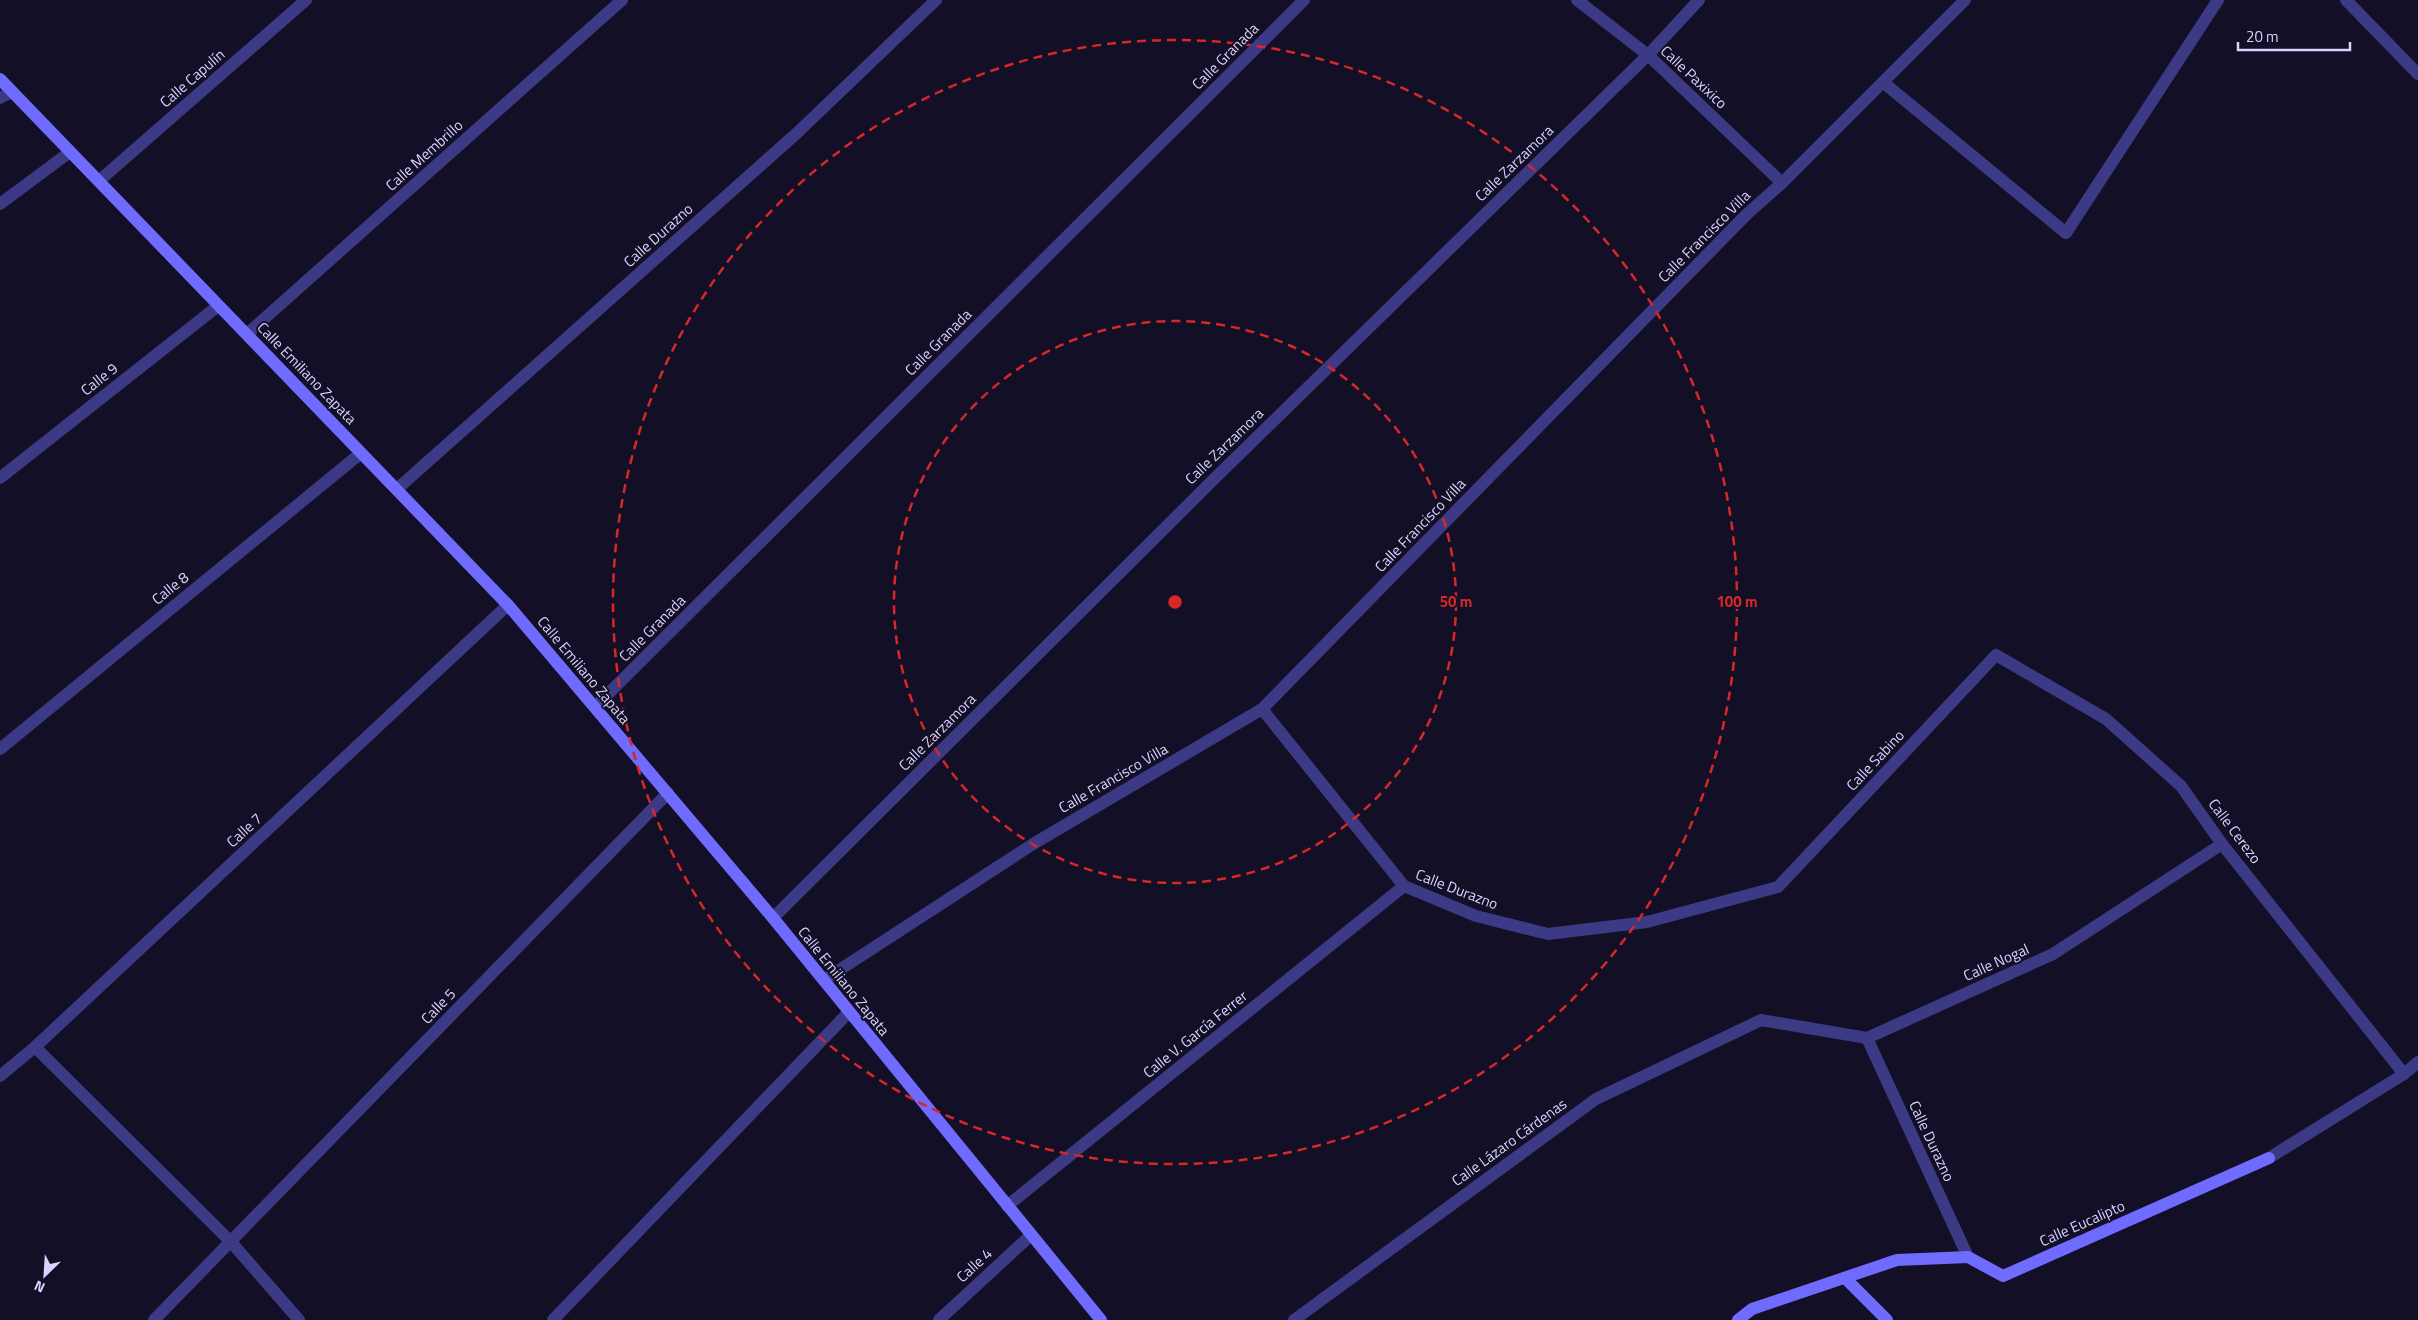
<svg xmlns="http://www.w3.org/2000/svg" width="2418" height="1320" viewBox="0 0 2418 1320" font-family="'Titillium Web',sans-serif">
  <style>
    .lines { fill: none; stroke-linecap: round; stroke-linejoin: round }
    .minor { stroke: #3d3a85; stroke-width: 12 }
    .secondary { stroke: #6f6bff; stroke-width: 12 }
    .ring { fill: none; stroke: #d62828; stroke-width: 2.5; stroke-dasharray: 9 6 }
    .labels { text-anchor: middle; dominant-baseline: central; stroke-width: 4; stroke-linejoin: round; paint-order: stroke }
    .street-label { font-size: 15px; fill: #d9d4ff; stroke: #130f26 }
    .centre { fill: #d62828; stroke: #130f26; stroke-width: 2.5 }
    .ring-label { font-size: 15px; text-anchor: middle; font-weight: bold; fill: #d62828; stroke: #130f26; stroke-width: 4; stroke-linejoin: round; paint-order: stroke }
  </style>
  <rect width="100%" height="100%" fill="#130f26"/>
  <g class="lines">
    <g class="minor">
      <path d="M1577,0L1648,55L1782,183"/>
      <path d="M2346,0L2418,74"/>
      <path d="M1884,83L2066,233L2218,0"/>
      <path d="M0,98L12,92"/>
      <path d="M100,180L306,0"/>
      <path d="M0,204L70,152"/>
      <path d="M247,334L622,0"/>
      <path d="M0,478L218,306"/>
      <path d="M397,489L797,133L936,0"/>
      <path d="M595,707L1304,0"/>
      <path d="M1262,709L1404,886L1476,916L1548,934L1647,922L1778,887L1996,655L2106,719L2181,786L2222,844L2404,1074"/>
      <path d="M0,749L361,453"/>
      <path d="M773,918L1213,480L1648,55L1699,0"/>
      <path d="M824,980L1033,844L1262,709L1747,214L1782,183L1965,0"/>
      <path d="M1867,1038L1968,1257"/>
      <path d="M35,1047L231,1242L299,1320"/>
      <path d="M0,1076L35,1047L508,605"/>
      <path d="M2269,1158L2404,1074L2418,1062"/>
      <path d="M1007,1206L1404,886"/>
      <path d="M154,1320L668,793"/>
      <path d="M553,1320L848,1013"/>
      <path d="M939,1320L1031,1235"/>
      <path d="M1294,1320L1596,1099L1761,1020L1867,1038L2053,954L2222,844"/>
    </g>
    <g class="secondary">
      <path d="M0,79L508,605L773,918L1101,1320"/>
      <path d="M1845,1278L1887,1320"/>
      <path d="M1738,1320L1752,1309L1897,1260L1968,1257L2003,1276L2269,1158"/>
    </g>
  </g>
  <g class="ring">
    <circle cx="1175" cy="602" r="281"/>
    <circle cx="1175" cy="602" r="562"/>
  </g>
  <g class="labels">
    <g class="street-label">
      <text transform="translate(1225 56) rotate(-45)">Calle Granada</text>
      <text transform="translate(1694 77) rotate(43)">Calle Paxixico</text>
      <text transform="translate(192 78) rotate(-41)">Calle Capulín</text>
      <text transform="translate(424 155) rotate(-42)">Calle Membrillo</text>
      <text transform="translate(1514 163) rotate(-44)">Calle Zarzamora</text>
      <text transform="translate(658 235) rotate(-42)">Calle Durazno</text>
      <text transform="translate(1704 236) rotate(-45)">Calle Francisco Villa</text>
      <text transform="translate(938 342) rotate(-45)">Calle Granada</text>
      <text transform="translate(307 373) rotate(46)">Calle Emiliano Zapata</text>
      <text transform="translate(99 379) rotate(-38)">Calle 9</text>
      <text transform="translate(1224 446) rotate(-44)">Calle Zarzamora</text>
      <text transform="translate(1420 525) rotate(-46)">Calle Francisco Villa</text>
      <text transform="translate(170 588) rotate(-39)">Calle 8</text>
      <text transform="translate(652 628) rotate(-45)">Calle Granada</text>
      <text transform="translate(584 670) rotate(50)">Calle Emiliano Zapata</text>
      <text transform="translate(937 732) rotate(-45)">Calle Zarzamora</text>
      <text transform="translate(1875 760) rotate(-47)">Calle Sabino</text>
      <text transform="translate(1113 778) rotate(-30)">Calle Francisco Villa</text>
      <text transform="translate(244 830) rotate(-43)">Calle 7</text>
      <text transform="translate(2235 831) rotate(53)">Calle Cerezo</text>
      <text transform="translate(1457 889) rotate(21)">Calle Durazno</text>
      <text transform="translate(1996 962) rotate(-24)">Calle Nogal</text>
      <text transform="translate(844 981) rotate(51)">Calle Emiliano Zapata</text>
      <text transform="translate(438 1006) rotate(-46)">Calle 5</text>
      <text transform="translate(1195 1034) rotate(-39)">Calle V. García Ferrer</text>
      <text transform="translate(1932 1141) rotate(65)">Calle Durazno</text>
      <text transform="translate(1509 1142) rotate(-36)">Calle Lázaro Cárdenas</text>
      <text transform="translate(2082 1223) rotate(-24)">Calle Eucalipto</text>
      <text transform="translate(974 1265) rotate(-43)">Calle 4</text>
    </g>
  </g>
  <circle cx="1175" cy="602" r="8" class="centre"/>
  <g class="ring-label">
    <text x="1456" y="607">50 m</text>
    <text x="1737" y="607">100 m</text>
  </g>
  <g transform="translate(45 1275) rotate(205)" stroke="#130f26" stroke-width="4" paint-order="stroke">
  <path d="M0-4L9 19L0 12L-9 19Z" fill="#d9d4ff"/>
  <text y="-8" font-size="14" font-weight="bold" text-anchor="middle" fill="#d9d4ff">N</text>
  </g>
  <path d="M2238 42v8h112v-8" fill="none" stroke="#d9d4ff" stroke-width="2.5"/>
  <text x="2246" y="42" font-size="15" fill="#d9d4ff" stroke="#130f26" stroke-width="4" paint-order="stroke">20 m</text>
</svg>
